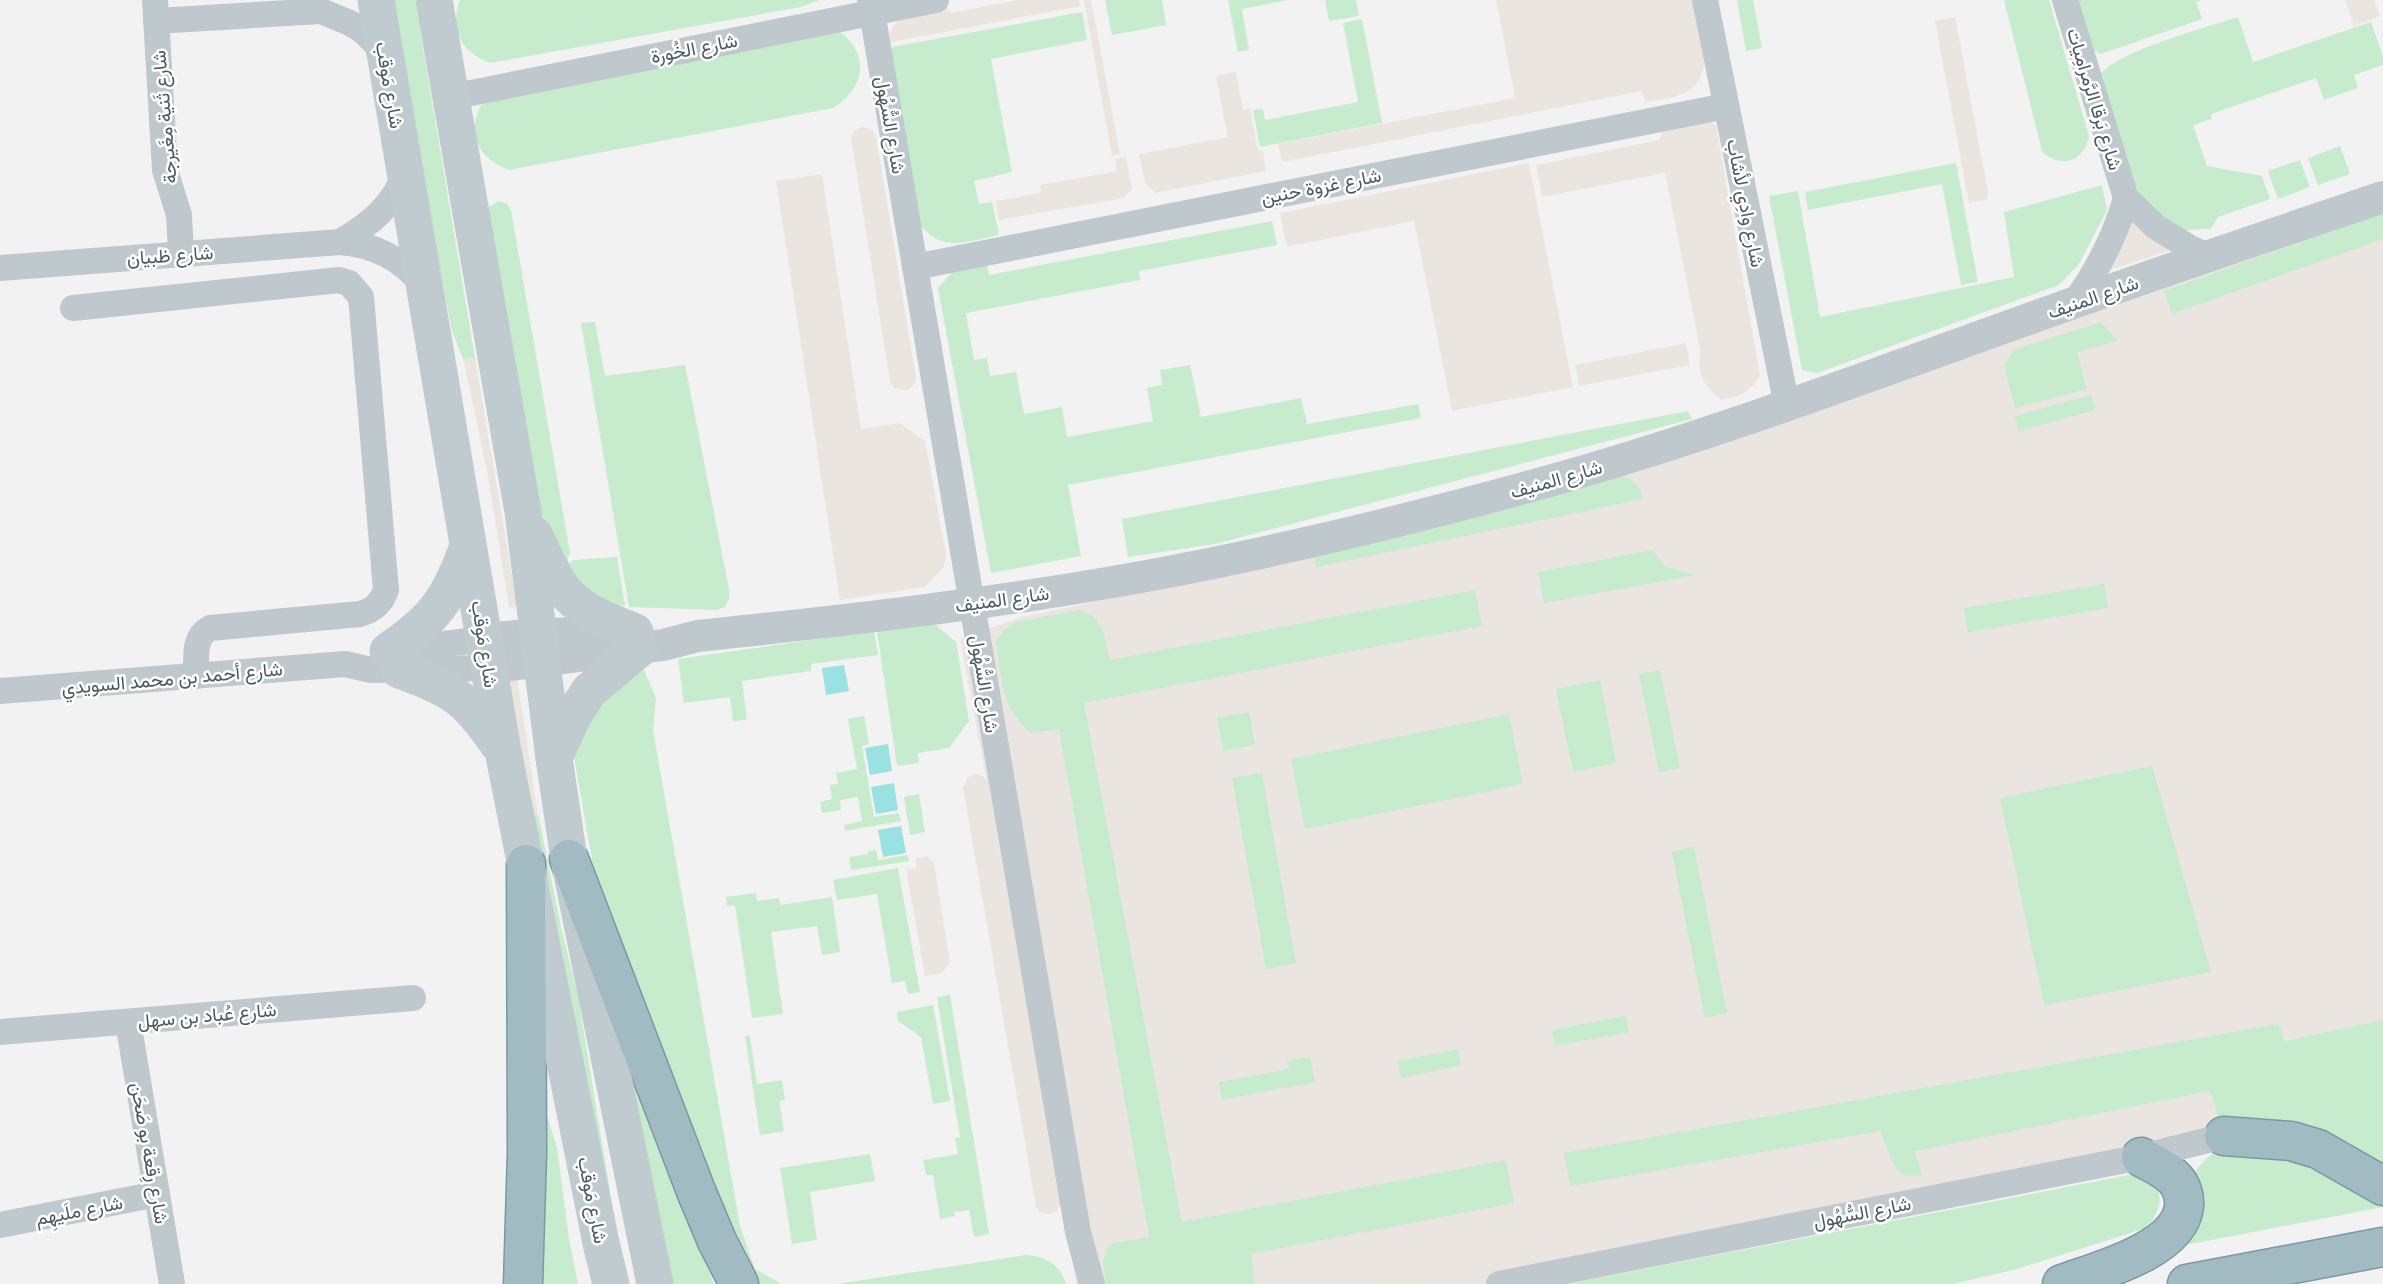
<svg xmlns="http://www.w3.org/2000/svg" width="2383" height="1284" viewBox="0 0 2383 1284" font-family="'Public Sans',Vazirmatn,sans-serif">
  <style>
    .commercial { fill: #eae5e0 }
    .green { fill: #c7ebcd }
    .sand { fill: #ebe5e0 }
    .water { fill: #99e2e1 }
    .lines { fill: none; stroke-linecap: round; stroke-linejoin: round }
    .trunk-casing { stroke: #7b98a5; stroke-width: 41 }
    .minor { stroke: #bfc8cc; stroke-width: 26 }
    .tertiary { stroke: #bfc8cc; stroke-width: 32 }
    .secondary { stroke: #c0cbd0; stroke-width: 37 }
    .trunk { stroke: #a2bac2; stroke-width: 38 }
    .labels { text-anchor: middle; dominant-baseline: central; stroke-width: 5; stroke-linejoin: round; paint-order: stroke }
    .street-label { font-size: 19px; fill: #4c585d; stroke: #fff }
  </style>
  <rect width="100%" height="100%" fill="#f3f2f2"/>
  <path class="commercial" d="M2383,206V1119L2339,1129L2225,1115L2136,1168L1541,1284H1076L1028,997L960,639L1022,617L1224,575Z"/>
  <g class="green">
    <path d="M388,0H415L475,358L463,359L452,331Z"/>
    <path d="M460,0H820L801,7L490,63C461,52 449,29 460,0Z"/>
    <path d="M1105,0H1162L1166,25L1112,35Z"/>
    <path d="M1228,0H1288L1242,9L1249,50L1238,52Z"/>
    <path d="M1325,0H1356L1359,16L1329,21Z"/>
    <path d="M1737,0H1753L1762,48L1746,51Z"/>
    <path d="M2004,0H2049L2089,136C2085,161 2060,170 2042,151Z"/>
    <path d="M2077,0H2201L2196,2L2202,19L2101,54L2093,50Z"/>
    <path d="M1082,12L1087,40L991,59L1012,172L974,181L979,204L992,202L999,235C965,242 939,254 917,220L887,48Z"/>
    <path d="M2238,17L2253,62L2371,22L2383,57V65L2354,75L2358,88L2324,100L2316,78L2211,114L2212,119L2193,125L2207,166L2262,176L2270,199L2218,217L2211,229L2183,230L2167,222L2139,195L2099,77C2112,52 2209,27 2238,17Z"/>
    <path d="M1362,19L1382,123L1260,147L1253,110L1263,109L1265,120L1358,102L1343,23Z"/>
    <path d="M831,26C869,47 870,85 833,108L509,170C472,156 464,124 489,94Z"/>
    <path d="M2340,146L2350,174L2318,185L2308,158Z"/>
    <path d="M2300,160L2310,187L2278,199L2268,171Z"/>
    <path d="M1956,163L1978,282L1961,285L1942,184L1808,210L1805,192Z"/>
    <path d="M2102,185L2107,210L2079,264L2059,285L1817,373L1802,370L1769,196L1798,191L1820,317L2014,277L2004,212Z"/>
    <path d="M498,201L506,203L511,210L570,553L567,561L548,563L488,208Z"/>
    <path d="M2383,213V239L2172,314L2164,291Z"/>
    <path d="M1272,221L1277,245L1139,271L1140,280L966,313L974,360L987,358L990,376L1016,372L1024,414L1062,407L1067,437L1153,421L1147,388L1162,385L1160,370L1190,365L1201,417L1301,398L1307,424L1418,404L1421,418L1068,485L1081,556L991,573L938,288L955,269L987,263L989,275Z"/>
    <path d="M595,322L605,376L685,365L729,589V599L725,607L716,610L629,607L581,323Z"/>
    <path d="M2101,322L2118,341L2077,352L2087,389L2015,408L2004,366L2014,350Z"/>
    <path d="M2091,395L2095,410L2019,431L2015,416Z"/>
    <path d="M1688,411L1692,419L1215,544L1128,557L1122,519Z"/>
    <path d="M1619,475C1634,480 1639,484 1643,499L1316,567L1313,549Z"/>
    <path d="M1653,550L1665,567L1696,575L1544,603L1538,572Z"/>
    <path d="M617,557L625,606L587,602L557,570L574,560Z"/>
    <path d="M2104,584L2108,608L1968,632L1964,608Z"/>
    <path d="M1475,590L1482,626L1084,703L1182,1222L1506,1160L1514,1203L1251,1254L1255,1284H1106L1103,1261L1110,1244L1149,1237L1059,729L1031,733C1000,706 1002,680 996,641L1004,630L1016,622L1080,610L1095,617L1104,634L1110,660Z"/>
    <path d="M932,622L956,642L969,721L949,748L918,753L919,763L897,766L877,631Z"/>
    <path d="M874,631L878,655L811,664V671L742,681L747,720L733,721L730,697L684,703L678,659Z"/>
    <path d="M626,667L644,670L656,698L653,730L740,1226L755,1269L782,1284H743L596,883L573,751L583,713Z"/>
    <path d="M1660,670L1680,768L1659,772L1639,674Z"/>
    <path d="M1600,680L1616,763L1573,772L1556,689Z"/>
    <path d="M1249,712L1255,745L1223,751L1217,717Z"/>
    <path d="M1509,714L1523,784L1305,829L1291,759Z"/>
    <path d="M864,716L869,744L862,746L874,817L899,813L901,821L845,831L844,825L862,821L858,797L840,800L841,810L822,813L820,802L832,799L830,785L838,784L836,773L857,769L848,719Z"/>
    <path d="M2152,766L2211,972L2044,1005L2000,798Z"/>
    <path d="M1262,773L1296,963L1266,969L1232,778Z"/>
    <path d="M919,794L925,832L910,835L904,797Z"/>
    <path d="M538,814L561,927L578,996L625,1284L533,818Z"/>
    <path d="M1694,847L1727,1013L1705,1018L1672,852Z"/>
    <path d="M876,850L878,860L908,855L909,861L851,870L849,857L868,854V851Z"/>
    <path d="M898,868L920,992L908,994L905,981L892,983L877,894L837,900L833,880Z"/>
    <path d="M756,893L757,901L779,898L780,905L832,897L840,952L822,955L817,926L771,932L783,1014L752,1018L735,905L727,906L726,897Z"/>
    <path d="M950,995L989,1234L974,1237L969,1210L954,1212L955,1216L940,1219L933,1175H926L923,1160L958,1154L955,1138L960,1137L937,997Z"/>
    <path d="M933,1005L950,1101L933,1104L921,1037L898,1021L897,1012Z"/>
    <path d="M1626,1016L1629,1032L1555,1046L1552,1030Z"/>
    <path d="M2383,1020V1166L2339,1139L2294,1120L2220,1121L2210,1091L1915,1151L1922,1176L1901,1175L1892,1161L1880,1131L1570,1186L1564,1153L2278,1024L2285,1041Z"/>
    <path d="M745,1036H750L757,1084L782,1080L785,1100L779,1101L784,1131L760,1135Z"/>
    <path d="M1458,1049L1461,1065L1401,1078L1397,1061Z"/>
    <path d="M1310,1057L1315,1082L1222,1100L1219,1082L1289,1069L1287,1061Z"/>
    <path d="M632,1079L714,1284H665Z"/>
    <path d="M541,1098L557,1147L569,1239L578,1284H533Z"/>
    <path d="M2265,1145L2383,1198V1207L2160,1250C2173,1222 2187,1171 2212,1154C2227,1145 2248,1146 2265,1145Z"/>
    <path d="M870,1154L875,1181L810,1192L817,1240L792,1244L780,1168Z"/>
    <path d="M2134,1174C2139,1176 2145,1178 2150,1181C2168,1195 2158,1219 2143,1229L2017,1269L1953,1284H1567Z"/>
    <path d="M1026,1255C1046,1256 1060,1265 1066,1284H837Z"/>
  </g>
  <g class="sand">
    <path d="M1019,0H1079L1080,6L887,43C897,6 914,11 947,5L950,13Z"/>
    <path d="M1084,0H1091L1120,154L1112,156Z"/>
    <path d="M1496,0H1694C1700,32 1721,82 1677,96C1667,99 1655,100 1645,102L1642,91L1282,162L1278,144L1515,98Z"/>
    <path d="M2345,0H2374L2380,16L2354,26Z"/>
    <path d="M1955,17L1988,192L1986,200L1969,203L1935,21Z"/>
    <path d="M1236,72L1243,110L1250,109L1258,151L1263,150L1266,171L1155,193L1145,183L1139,154L1228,137L1216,76Z"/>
    <path d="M1703,117L1716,126L1760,376C1749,392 1740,398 1721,400C1702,385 1698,374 1700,349L1665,173L1542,197L1536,165L1659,140L1663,132Z"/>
    <path d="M863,127L871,129L876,136L916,378L913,386L906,391L894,388L890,381L851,138L855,130Z"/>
    <path d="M1126,157L1132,189L1124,198L999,220L996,201L1041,193L1040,185L1117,171L1115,159Z"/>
    <path d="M1529,163L1573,387L1452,411L1414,221L1287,247L1280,213Z"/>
    <path d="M822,174L861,429L900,423L925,441L946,555L944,567L925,587L840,600L776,181Z"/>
    <path d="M2122,209L2175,249L2097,274Z"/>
    <path d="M1686,343L1690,365L1579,386L1575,365Z"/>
    <path d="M475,358L517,605L513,608L509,607L487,470L463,359Z"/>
    <path d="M1958,366C1971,367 1977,369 1982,381L1977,395L1894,414L1867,451L1857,454L1853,436L1687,472L1690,490H1680C1672,483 1669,478 1672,467Z"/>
    <path d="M1992,399L1993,414L1986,426L1977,428L1973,414L1906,428L1909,444L1880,450L1901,422Z"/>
    <path d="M2098,426L2105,449H2114L2276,1010L2263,1012L2113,499L1993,521L2030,488L2024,447Z"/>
    <path d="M1982,448C2004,450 2010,478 1989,487L1986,471L1698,527L1700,545C1688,545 1681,538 1677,526L1681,512L1691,504H1693L1697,522L1985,466Z"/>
    <path d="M1646,501L1655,548L1548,569L1546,562L1641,544L1635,511L1617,506Z"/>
    <path d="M1313,549L1316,567L1163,598C1157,597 1154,594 1154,588Z"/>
    <path d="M1504,552L1511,554L1516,560L1547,714L1544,721L1538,725L1530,724L1524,718L1493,564L1495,557Z"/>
    <path d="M1471,562C1490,574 1488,605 1492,626L1486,627L1478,584L1468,586L1464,563Z"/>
    <path d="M1495,634L1510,710L1283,755L1268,679Z"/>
    <path d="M509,677L517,678L538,814L533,818Z"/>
    <path d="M1014,772L1022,775L1093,1191L1091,1198L1082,1199L1010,774Z"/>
    <path d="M975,774L983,776L988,783L1061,1203C1059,1213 1050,1216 1041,1213L1036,1206L963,788L968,777Z"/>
    <path d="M927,856L934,863L950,962L942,973L925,976L906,869L917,868L916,858Z"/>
    <path d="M1845,1176L1855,1180C1859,1187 1857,1194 1849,1197L1414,1284H1365L1843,1188Z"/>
  </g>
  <g class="water">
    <path d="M844,665L849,691L826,695L822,668Z"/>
    <path d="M888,744L892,771L870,775L865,748Z"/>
    <path d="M894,783L898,810L876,814L871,787Z"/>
    <path d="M901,826L906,853L883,857L878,830Z"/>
  </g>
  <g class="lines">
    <g class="trunk-casing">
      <g id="trunk">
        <path d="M569,859L696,1191L717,1241L739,1284"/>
        <path d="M2224,1136L2291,1141L2318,1149L2383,1186"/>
        <path d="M523,1284L527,1153L526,864"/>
        <path d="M2062,1284C2098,1271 2180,1250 2184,1206C2185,1196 2181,1184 2173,1177C2164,1168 2152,1163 2141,1157"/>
        <path d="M2187,1284L2383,1247"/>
      </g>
    </g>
    <g class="minor">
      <path d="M155,0L165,170L179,215L181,254"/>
      <path d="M870,0L1078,1232L1092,1284"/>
      <path d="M1705,0L1787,406"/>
      <path d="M2065,0L2126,198L2156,227L2192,249L2211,257"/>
      <path d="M156,21L321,11L350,23L363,31L385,53"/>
      <path d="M451,97L936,0"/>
      <path d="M340,242C371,224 392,206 406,173"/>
      <path d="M915,267L1726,106"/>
      <path d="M0,268L340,242C376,245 402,259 425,287"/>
      <path d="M2074,303C2098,270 2115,237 2126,198"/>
      <path d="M73,308L339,280L349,283L361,297L386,590C381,603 374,610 360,614L210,628C192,638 197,658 196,676"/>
      <path d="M389,651L484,639"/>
      <path d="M0,691L345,664L371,670L488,668"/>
      <path d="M128,1022L172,1284"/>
      <path d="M0,1032L413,998"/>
      <path d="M0,1225L157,1194"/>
      <path d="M1499,1284L2141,1157L2224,1136"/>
    </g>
    <g class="tertiary">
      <path d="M484,639L538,634L630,632"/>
      <path d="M488,668L663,645L698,636C840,621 983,605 1124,580C1271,554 1417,518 1560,478C1712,435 1861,379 2009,326C2133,281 2258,239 2383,197"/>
    </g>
    <g class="secondary">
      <path d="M376,0L503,751L601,1243L611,1284"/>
      <path d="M434,0L523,512L554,758L569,859L655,1284"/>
      <path d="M534,535C543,552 551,573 563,589C580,612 610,621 635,632"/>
      <path d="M388,651C435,619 449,599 468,546"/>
      <path d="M399,670C453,690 465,696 498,744"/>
      <path d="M554,758L573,716L589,691L639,649"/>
    </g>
    <use href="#trunk" class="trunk"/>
  </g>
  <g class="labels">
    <g class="street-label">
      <text transform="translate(694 48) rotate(-11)">شارع الخُورة</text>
      <text transform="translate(390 85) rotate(80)">شارع مَوقب</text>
      <text transform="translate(2095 99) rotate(73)">شارع بَرقا الرَّمرامِيات</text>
      <text transform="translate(164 117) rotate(-95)">شارع ثَنية مِغَيرجة</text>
      <text transform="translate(891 125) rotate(80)">شارع السُّهُول</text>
      <text transform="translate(1321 186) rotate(-11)">شارع غزوة حنين</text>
      <text transform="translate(1746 203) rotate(79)">شارع وادِي لأشاب</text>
      <text transform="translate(170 255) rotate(-4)">شارع ظبيان</text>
      <text transform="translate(2093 297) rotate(-19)">شارع المنيف</text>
      <text transform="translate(1556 479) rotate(-16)">شارع المنيف</text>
      <text transform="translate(1002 599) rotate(-8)">شارع المنيف</text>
      <text transform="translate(485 644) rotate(81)">شارع مَوقب</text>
      <text transform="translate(172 678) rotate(-5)">شارع أحمد بن محمد السويدي</text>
      <text transform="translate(985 684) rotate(81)">شارع السُّهُول</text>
      <text transform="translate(207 1015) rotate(-5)">شارع عُباد بن سهل</text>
      <text transform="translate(150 1153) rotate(80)">شارع رِقعة بو صَحَن</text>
      <text transform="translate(593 1200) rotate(79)">شارع مَوقب</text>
      <text transform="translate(79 1210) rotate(-11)">شارع ملَيهِم</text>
      <text transform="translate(1862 1212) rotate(-11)">شارع السُّهُول</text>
    </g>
  </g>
</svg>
